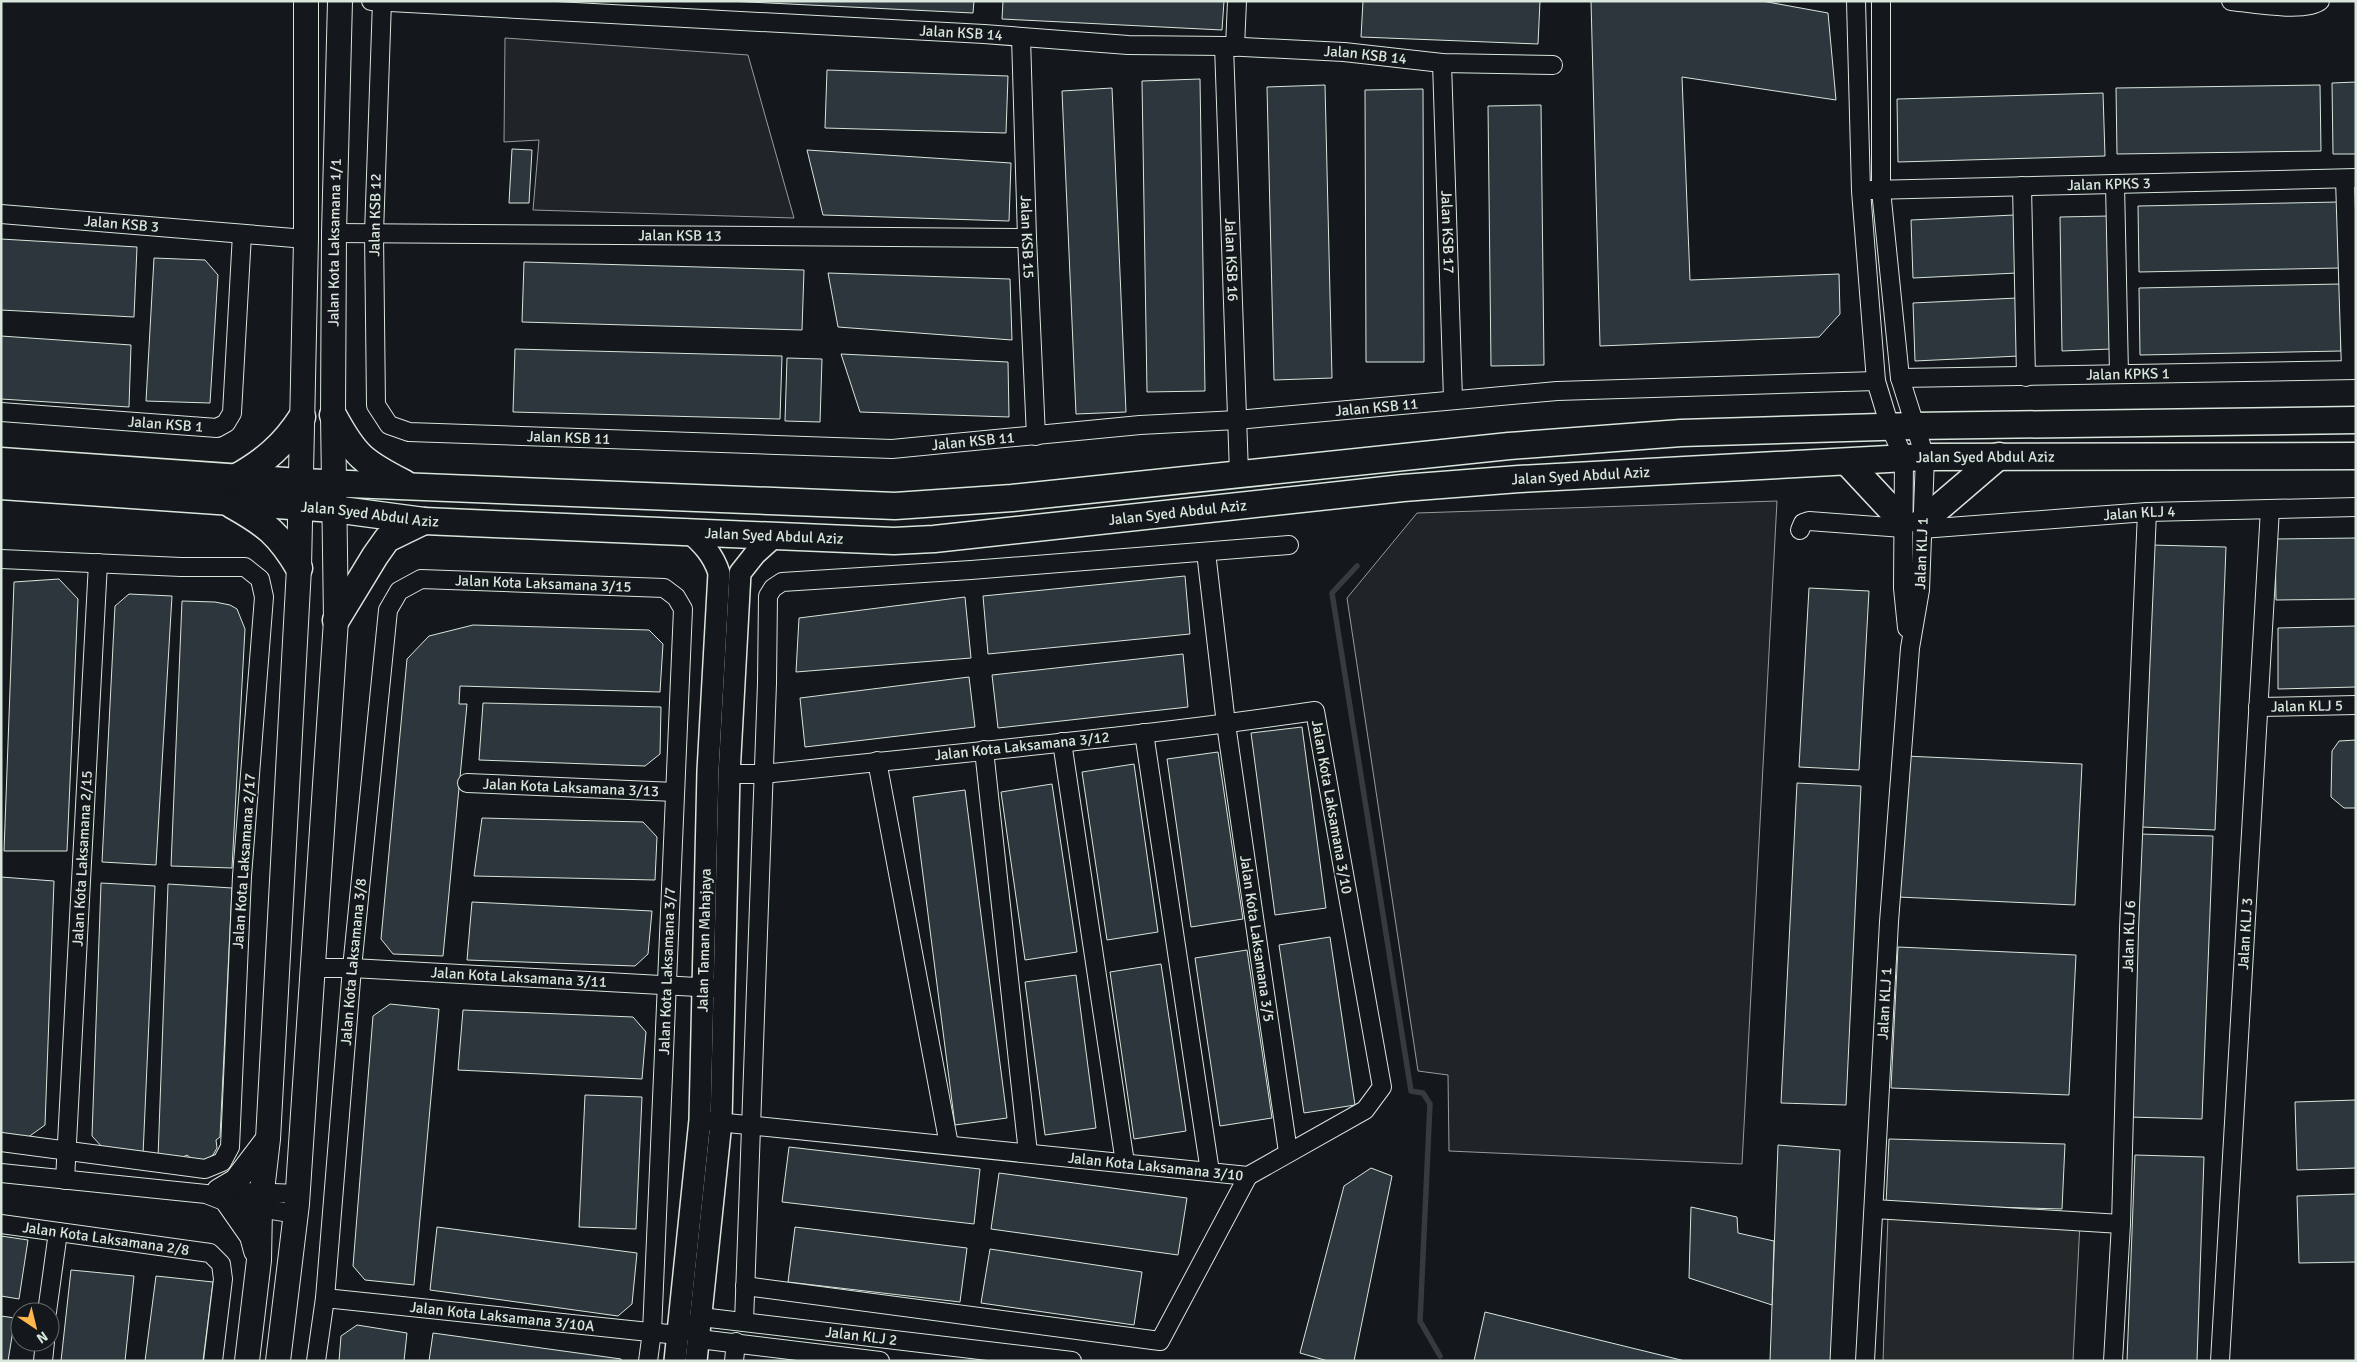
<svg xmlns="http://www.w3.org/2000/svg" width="2357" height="1362" viewBox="0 0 2357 1362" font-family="Signika,sans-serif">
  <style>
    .green { fill: #202428; stroke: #939e99 }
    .parking { fill: #24282b; stroke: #939e99 }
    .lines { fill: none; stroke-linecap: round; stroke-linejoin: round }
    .stream { stroke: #363b3e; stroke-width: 5.5 }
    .building { fill: #2c363c; stroke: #d8e6dc }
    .minor-casing { stroke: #d8e6dc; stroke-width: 20 }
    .tertiary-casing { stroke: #d8e6dc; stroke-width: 24 }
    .secondary-casing { stroke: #d8e6dc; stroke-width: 26 }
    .primary-casing { stroke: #d8e6dc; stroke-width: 29 }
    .minor { stroke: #14181c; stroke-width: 18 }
    .tertiary { stroke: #14181c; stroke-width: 21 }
    .secondary { stroke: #14181c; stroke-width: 24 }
    .primary { stroke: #14181c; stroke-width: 26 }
    .labels { text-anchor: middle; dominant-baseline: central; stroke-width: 4; stroke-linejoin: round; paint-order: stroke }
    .street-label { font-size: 15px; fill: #d8e6dc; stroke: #14181c }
  </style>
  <rect width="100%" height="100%" fill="#14181c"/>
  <g class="green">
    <path d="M505,38L748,55L794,218L533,210L539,140L504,142Z"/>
    <path d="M1777,501L1742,1164L1449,1151L1448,1075L1418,1071L1347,598L1417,513Z"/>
  </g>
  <path class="parking" d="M1888,1215L2080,1222L2073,1361H1883Z"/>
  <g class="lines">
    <path class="stream" d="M1357,566L1332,593L1411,1091L1423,1093L1430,1104L1420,1321L1440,1356"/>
  </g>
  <g class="building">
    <path d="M728,1H974L973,13Z"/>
    <path d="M1003,1H1224L1222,30L1002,19Z"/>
    <path d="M1363,1H1540L1538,44L1361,37Z"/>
    <path d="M1591,1H1762L1828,13L1836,100L1682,77L1690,280L1839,274L1840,314L1819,337L1600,346Z"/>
    <path d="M827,70L1008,76L1006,133L825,128Z"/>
    <path d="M1200,79L1205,391L1147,392L1142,81Z"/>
    <path d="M2356,82V154H2333L2332,83Z"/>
    <path d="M1325,85L1332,378L1274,380L1267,87Z"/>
    <path d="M2320,85L2321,151L2117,154L2116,88Z"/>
    <path d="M1112,88L1126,412L1076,414L1062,91Z"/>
    <path d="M1423,89L1424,362H1366L1365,90Z"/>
    <path d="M2103,93L2105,156L1898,162L1897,99Z"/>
    <path d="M1541,105L1544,365L1491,366L1488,106Z"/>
    <path d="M512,149L532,150L529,203H509Z"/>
    <path d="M807,150L1011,163L1009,221L823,215Z"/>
    <path d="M2339,202L2340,268L2139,272L2138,206Z"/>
    <path d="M2014,215L2017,273L1913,278L1911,220Z"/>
    <path d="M2109,216L2111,349L2062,351L2060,217Z"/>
    <path d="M1,239L137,247L134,317L1,310Z"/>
    <path d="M154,258L205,260L218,275L210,403L146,401Z"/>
    <path d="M524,262L804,270L802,330L522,322Z"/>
    <path d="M828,273L1010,279L1012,340L838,327Z"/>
    <path d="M2340,284L2341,351L2140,355L2139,288Z"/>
    <path d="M2017,298L2019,356L1915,361L1913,303Z"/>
    <path d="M1,336L131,345L129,407L1,399Z"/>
    <path d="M515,349L782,356L780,419L513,412Z"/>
    <path d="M841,354L1008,362L1009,417L860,412Z"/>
    <path d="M787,358L822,359L820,422L785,421Z"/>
    <path d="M2356,538V599L2276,600L2275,539Z"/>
    <path d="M2152,545L2226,547L2215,830L2141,827Z"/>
    <path d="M1185,576L1190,634L988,654L983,596Z"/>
    <path d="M59,579L78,599L67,851H4L14,582Z"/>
    <path d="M1809,588L1869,591L1859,770L1799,767Z"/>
    <path d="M129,594L172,596L156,865L102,862L115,606Z"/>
    <path d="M965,597L971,658L796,672L799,618Z"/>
    <path d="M182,601L215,602L230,605L237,609L245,629L232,868L171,866Z"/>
    <path d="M473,625L649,630L663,644L660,692L460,686L459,704H467L443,956L393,954L381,939L407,659L429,636Z"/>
    <path d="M2356,626V687L2278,689V628Z"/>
    <path d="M1183,654L1188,707L998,728L992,675Z"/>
    <path d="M969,677L975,727L805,747L800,698Z"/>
    <path d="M483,703L661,707L660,754L645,766L479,760Z"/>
    <path d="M1302,727L1326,908L1275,915L1251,733Z"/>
    <path d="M2356,740V808H2344L2331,797L2332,751L2339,741Z"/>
    <path d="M1218,752L1243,919L1191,927L1167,759Z"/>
    <path d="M1905,756L2082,764L2075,905L1898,897Z"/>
    <path d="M1134,764L1158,932L1107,940L1082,772Z"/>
    <path d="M1797,783L1861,786L1846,1105L1781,1103Z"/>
    <path d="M1052,784L1077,952L1025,960L1001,792Z"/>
    <path d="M965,790L1007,1118L955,1125L913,797Z"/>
    <path d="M482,818L643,822L657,837L655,880L474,876Z"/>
    <path d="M2139,834L2213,836L2202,1119L2128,1117Z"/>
    <path d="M1,877L54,881L45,1125L27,1138L1,1135Z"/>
    <path d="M101,883L155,886L143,1155L103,1148L92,1136Z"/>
    <path d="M168,884L232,888L220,1137L216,1140L217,1148L213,1155L206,1160L199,1161L193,1160L187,1155L179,1159L158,1158Z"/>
    <path d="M472,902L652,911L648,954L635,966L467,960Z"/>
    <path d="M1330,937L1355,1105L1304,1113L1279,945Z"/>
    <path d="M1898,947L2076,955L2069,1095L1891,1088Z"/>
    <path d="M1247,950L1272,1118L1220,1126L1195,958Z"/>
    <path d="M1161,964L1186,1131L1134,1139L1110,972Z"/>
    <path d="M1076,975L1096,1128L1045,1135L1025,982Z"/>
    <path d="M390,1004L439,1009L414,1285L365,1280L353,1266L373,1016Z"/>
    <path d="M463,1010L633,1017L646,1032L642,1079L458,1070Z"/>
    <path d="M585,1095L642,1097L636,1229L579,1227Z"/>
    <path d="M2356,1100V1168L2297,1170L2295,1102Z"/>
    <path d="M1889,1139L2065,1144L2062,1209L1886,1204Z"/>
    <path d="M1778,1145L1840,1150L1830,1361H1770Z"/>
    <path d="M789,1147L980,1169L974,1224L782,1202Z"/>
    <path d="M2135,1155L2204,1157L2197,1361H2127Z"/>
    <path d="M1371,1168L1392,1176L1354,1361H1328L1300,1353L1344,1186Z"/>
    <path d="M999,1173L1187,1198L1178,1255L991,1229Z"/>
    <path d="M2356,1194V1262L2299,1263L2297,1196Z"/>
    <path d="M1691,1207L1737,1217L1738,1233L1774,1241L1772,1305L1689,1278Z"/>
    <path d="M437,1227L637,1253L632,1304L618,1316L430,1290Z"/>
    <path d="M795,1227L967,1248L960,1302L788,1282Z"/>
    <path d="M1,1236L28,1240L19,1299L1,1296Z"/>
    <path d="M990,1249L1142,1272L1134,1325L981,1303Z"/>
    <path d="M71,1270L134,1276L125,1361H61Z"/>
    <path d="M156,1276L213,1282L203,1361H145Z"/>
    <path d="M1485,1312L1685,1361H1474Z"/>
    <path d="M1,1316L15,1318L8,1361H1Z"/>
    <path d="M357,1325L407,1333L404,1361H339L341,1336Z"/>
    <path d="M433,1333L621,1359L622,1361H429Z"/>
  </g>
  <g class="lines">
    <g class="minor-casing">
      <g id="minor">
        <path id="s1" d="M371,1L984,34L1128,45L1224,46L1344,52L1442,63L1553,65"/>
        <path id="s2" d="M382,1L374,233L376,405L389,425L409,432L892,449L1140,425L1237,420L1557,391L1876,381"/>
        <path d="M1856,1L1861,191L1876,381L1890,427L1904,458L1903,588L1907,628"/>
        <path d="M2231,1C2250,3 2306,13 2320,1"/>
        <path id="s3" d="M1021,37L1027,238L1036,436"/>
        <path id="s4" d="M1224,46L1239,473"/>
        <path d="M1235,47L1237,1"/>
        <path id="s5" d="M1442,63L1453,399"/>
        <path d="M2345,179L2351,370"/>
        <path d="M2115,184L2119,374"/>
        <path d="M2022,186L2026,377"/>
        <path id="s6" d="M1871,190L2356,178"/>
        <path id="s7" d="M1,214L306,239"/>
        <path id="s8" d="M334,233L1027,238"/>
        <path id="s9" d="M1900,378L2356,370"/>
        <path id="s10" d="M1,412L217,428L226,423L232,413L242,234"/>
        <path id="s11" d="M1922,529L2147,512L2356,507"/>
        <path d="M1800,530L1803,523L1809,521L1903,528"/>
        <path id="s12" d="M1206,552L1226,724L1288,1152"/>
        <path d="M1,559L181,567H245L260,579L264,597L242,876L230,1147L222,1162L205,1169L1,1142"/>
        <path id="s13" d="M2258,707L2356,705"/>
        <path d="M1144,733L1210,1172"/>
        <path d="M1062,742L1125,1163"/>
        <path d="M984,750L1028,1153"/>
        <path d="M877,761L949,1145"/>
        <path id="s14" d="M467,783L675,792"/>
        <path id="s15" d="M314,968H352L715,988"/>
        <path id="s16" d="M708,1121L1248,1176L1365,1110L1382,1087L1315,711C1132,738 947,754 764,774H729"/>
        <path d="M1,1173L206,1194L229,1203L296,1214"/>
        <path id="s17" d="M65,1180L98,563"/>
        <path d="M219,1191L298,1194"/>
        <path d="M1874,1209L2121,1224"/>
        <path id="s18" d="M1,1224L210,1253L221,1264L223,1279L213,1361"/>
        <path d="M745,1286L1160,1341L1248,1176"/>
        <path id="s19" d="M325,1298L678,1335"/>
        <path d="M47,1312L58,1232"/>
        <path d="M744,1322L767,683L768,596L773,588L782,582L971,570L1289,545"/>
        <path id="s20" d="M692,1326L701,1317L1072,1361"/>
        <path d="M691,1331L699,1339L880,1361"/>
        <path d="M43,1361L45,1342"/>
        <path id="s21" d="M316,1361L325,1298L352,968L388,610L399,591L421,579L664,588L676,597L683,609L652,1332L648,1361"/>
        <path d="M734,1361L736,1342"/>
        <path id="s22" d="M1865,1361L1889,922L1910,648L1920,590L1925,457L1900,378L1881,190V1"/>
        <path id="s23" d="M2113,1361L2121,1224L2129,929L2147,512"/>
        <path id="s24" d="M2220,1361L2270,509"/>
      </g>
    </g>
    <g class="tertiary-casing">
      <g id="tertiary">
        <path id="s25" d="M675,1361L700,1120L708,771L719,573C713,554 702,543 687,530"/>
        <path d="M696,1361L721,1122L729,774L740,573L755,554L776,535"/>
      </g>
    </g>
    <g class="secondary-casing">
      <g id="secondary">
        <path d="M219,1191L236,1181L265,1143"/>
        <path d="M229,1203L252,1236L256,1251"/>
        <path d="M247,1361L259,1260L260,1208L268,1139L299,568L306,239V1"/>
        <path id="s26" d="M278,1361L297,1204L336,620L333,415L334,233L340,1"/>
      </g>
    </g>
    <g class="primary-casing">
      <g id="primary">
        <path d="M333,415C355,456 363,462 404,483"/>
        <path d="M1,461L300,482L895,506L1012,498L1509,446L1681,433L1914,426L2356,420"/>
        <path d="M1847,462L1903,522"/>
        <path d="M235,478C264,462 284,445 302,417"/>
        <path id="s27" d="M1,486L334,509L424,521L894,541L934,539L1403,488L1519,479L1925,457L2356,456"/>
        <path d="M232,505C266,524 279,534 299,568"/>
        <path d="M1922,522L1999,456"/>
        <path d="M336,620L375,556L387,539L424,521"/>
      </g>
    </g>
    <use href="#minor" class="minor"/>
    <use href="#tertiary" class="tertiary"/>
    <use href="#secondary" class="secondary"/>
    <use href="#primary" class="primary"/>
  </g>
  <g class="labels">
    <g class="street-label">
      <text stroke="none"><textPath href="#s1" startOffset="591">Jalan KSB 14</textPath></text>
      <text stroke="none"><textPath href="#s1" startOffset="996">Jalan KSB 14</textPath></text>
      <text stroke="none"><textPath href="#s6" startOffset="238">Jalan KPKS 3</textPath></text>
      <text transform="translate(375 215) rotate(-89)">Jalan KSB 12</text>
      <text stroke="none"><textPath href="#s7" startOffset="121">Jalan KSB 3</textPath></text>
      <text stroke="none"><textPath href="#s5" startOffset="169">Jalan KSB 17</textPath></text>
      <text stroke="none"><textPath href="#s8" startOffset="346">Jalan KSB 13</textPath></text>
      <text stroke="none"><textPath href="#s3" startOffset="200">Jalan KSB 15</textPath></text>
      <text stroke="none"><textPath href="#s26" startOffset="1121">Jalan Kota Laksamana 1/1</textPath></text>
      <text stroke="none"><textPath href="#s4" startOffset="214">Jalan KSB 16</textPath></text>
      <text stroke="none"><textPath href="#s9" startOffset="228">Jalan KPKS 1</textPath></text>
      <text stroke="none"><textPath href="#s2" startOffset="1419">Jalan KSB 11</textPath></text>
      <text stroke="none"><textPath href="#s10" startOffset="165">Jalan KSB 1</textPath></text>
      <text stroke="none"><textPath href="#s2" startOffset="609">Jalan KSB 11</textPath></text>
      <text stroke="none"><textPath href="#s2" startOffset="1014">Jalan KSB 11</textPath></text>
      <text stroke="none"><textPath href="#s27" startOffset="1990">Jalan Syed Abdul Aziz</textPath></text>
      <text stroke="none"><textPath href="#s27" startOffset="1585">Jalan Syed Abdul Aziz</textPath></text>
      <text stroke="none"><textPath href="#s27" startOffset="1180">Jalan Syed Abdul Aziz</textPath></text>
      <text stroke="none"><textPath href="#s27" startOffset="370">Jalan Syed Abdul Aziz</textPath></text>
      <text stroke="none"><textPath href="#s11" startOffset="218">Jalan KLJ 4</textPath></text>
      <text stroke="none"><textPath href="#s27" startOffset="775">Jalan Syed Abdul Aziz</textPath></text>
      <text stroke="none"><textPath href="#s22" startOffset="810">Jalan KLJ 1</textPath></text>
      <text stroke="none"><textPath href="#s21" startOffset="924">Jalan Kota Laksamana 3/15</textPath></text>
      <text stroke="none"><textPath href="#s13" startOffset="49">Jalan KLJ 5</textPath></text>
      <text transform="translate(1022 746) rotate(-6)">Jalan Kota Laksamana 3/12</text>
      <text stroke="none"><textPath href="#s14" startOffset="104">Jalan Kota Laksamana 3/13</textPath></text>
      <text transform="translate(1332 807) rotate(80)">Jalan Kota Laksamana 3/10</text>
      <text stroke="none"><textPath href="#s17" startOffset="322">Jalan Kota Laksamana 2/15</textPath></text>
      <text transform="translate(244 861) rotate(-86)">Jalan Kota Laksamana 2/17</text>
      <text stroke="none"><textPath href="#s24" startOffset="428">Jalan KLJ 3</textPath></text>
      <text stroke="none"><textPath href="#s23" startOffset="425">Jalan KLJ 6</textPath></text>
      <text stroke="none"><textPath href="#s12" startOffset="390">Jalan Kota Laksamana 3/5</textPath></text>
      <text stroke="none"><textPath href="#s25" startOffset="422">Jalan Taman Mahajaya</textPath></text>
      <text stroke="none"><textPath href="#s21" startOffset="401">Jalan Kota Laksamana 3/8</textPath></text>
      <text transform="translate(667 971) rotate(-88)">Jalan Kota Laksamana 3/7</text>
      <text stroke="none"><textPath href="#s15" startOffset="205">Jalan Kota Laksamana 3/11</textPath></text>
      <text stroke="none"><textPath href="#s22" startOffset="358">Jalan KLJ 1</textPath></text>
      <text stroke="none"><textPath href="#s16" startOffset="450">Jalan Kota Laksamana 3/10</textPath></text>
      <text stroke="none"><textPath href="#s18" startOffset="106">Jalan Kota Laksamana 2/8</textPath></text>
      <text stroke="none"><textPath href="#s19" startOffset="178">Jalan Kota Laksamana 3/10A</textPath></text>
      <text stroke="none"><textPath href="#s20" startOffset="174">Jalan KLJ 2</textPath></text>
    </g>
  </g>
  <rect width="2357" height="1362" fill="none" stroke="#d8e6dc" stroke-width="5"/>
  <g transform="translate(35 1327) rotate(145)"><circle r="24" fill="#14181c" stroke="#626a69"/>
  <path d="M0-4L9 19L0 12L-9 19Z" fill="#ffb74d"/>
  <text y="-8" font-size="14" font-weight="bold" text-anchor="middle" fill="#d8e6dc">N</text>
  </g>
</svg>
